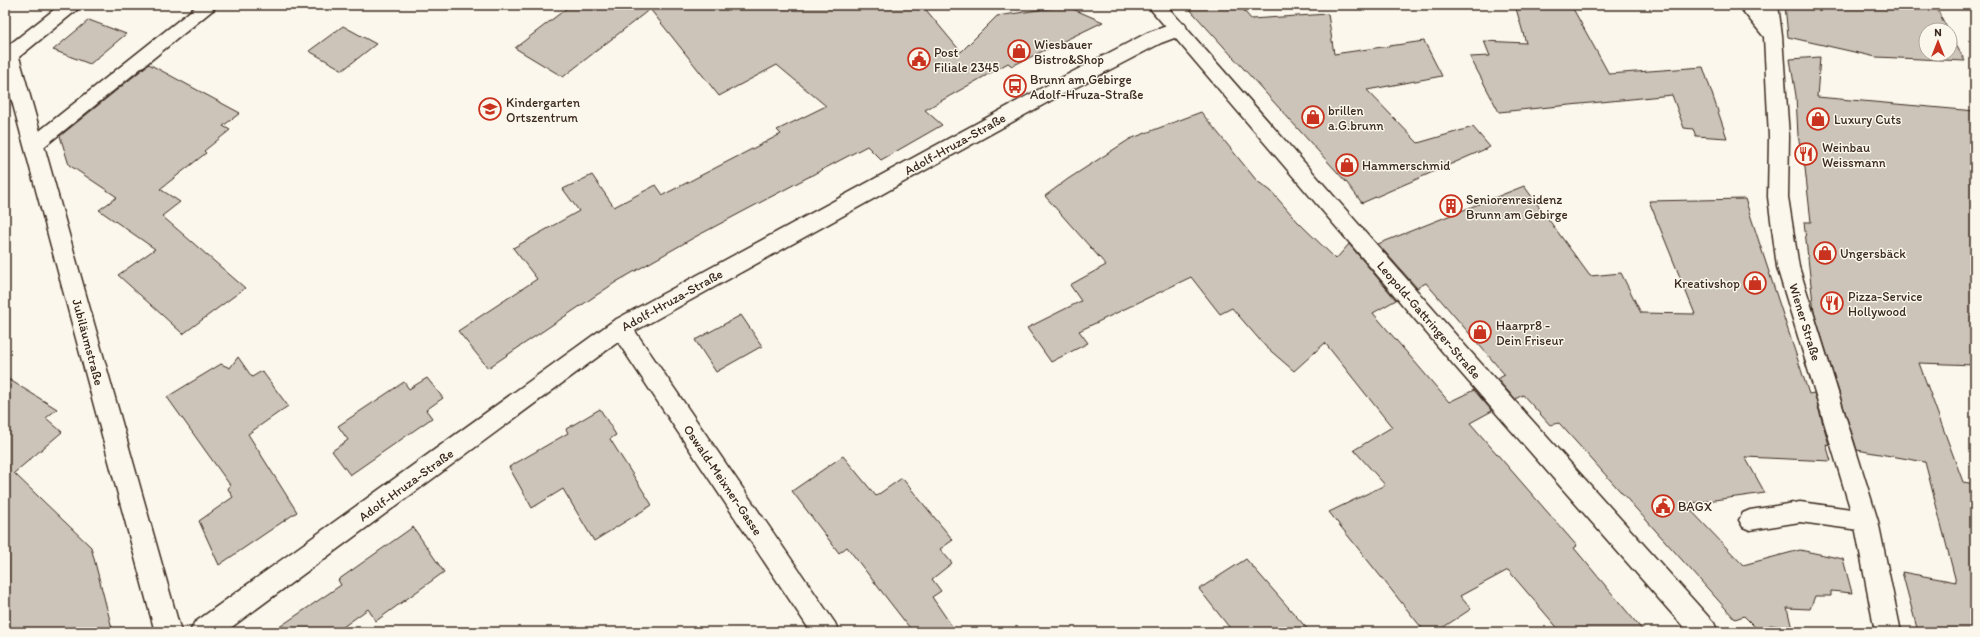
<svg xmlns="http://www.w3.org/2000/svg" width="1980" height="637" viewBox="0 0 1980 637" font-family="Itim,sans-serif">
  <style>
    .building { fill: #ccc4b9; stroke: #3b2a1e }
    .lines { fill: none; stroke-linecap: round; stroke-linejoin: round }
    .lane-casing { stroke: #3b2a1e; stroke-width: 3 }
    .street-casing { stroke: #3b2a1e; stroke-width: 3 }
    .primary-casing { stroke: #3b2a1e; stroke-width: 3 }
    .lane { fill: #fbf7ec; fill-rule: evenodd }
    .street { fill: #fbf7ec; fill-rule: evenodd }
    .primary { fill: #fbf7ec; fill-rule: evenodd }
    .labels { text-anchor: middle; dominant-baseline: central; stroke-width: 3; stroke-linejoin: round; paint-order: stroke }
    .poi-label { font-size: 13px; fill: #3b2a1e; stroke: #fbf7ec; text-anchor: start }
    .street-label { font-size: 13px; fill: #3b2a1e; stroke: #fbf7ec }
  </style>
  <rect width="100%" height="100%" fill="#fbf7ec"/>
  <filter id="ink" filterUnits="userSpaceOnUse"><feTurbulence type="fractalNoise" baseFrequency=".025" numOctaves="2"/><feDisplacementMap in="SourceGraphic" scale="8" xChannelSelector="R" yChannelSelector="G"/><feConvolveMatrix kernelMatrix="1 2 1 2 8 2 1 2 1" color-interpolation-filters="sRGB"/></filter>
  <g filter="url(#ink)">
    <g class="building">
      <path d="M571,5H922L961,52L997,16L1066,6L1103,22L1012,66L1008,63L925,110L942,125L881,160L867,146L695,237L616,282L488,368L458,331L537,279L513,248L579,211L563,189L592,175L614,207L656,185L663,195L781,134L777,130L826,106L777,65L719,96L650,9L563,77L515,48Z"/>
      <path d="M1186,5H1239L1251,19L1328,14L1334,54L1424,41L1442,76L1367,90L1418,143L1473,127L1490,147L1362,203L1347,183Z"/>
      <path d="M1515,5H1571L1609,74L1703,67L1727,138L1696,136L1693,129L1684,128L1672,95L1499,112L1470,57L1490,56L1484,41L1526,43Z"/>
      <path d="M1785,5H1935L1948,30H1926V54H1950V34L1965,61L1876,57L1788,37Z"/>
      <path d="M89,20L126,34L90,64L53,50Z"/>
      <path d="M343,26L376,44L343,70L309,51Z"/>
      <path d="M1820,57L1817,97L1975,111V365L1919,363L1963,482L1975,484V632H1918L1902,572L1956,582L1925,462L1857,450L1814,312L1804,222H1811L1805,168L1798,136L1796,96L1790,59Z"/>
      <path d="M149,64L240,113L223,126L230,130L204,151L206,153L160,189L180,202L162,216L245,288L183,334L118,275L155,249L99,210L117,197L69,165L60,136Z"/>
      <path d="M1201,112L1257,181L1271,191L1298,222L1336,259L1349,244L1396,300L1373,313L1449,402L1474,390L1492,411L1470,423L1577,546L1574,548L1644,632H1561L1508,570L1460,596L1471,609L1436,632H1425L1329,512L1385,485L1354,450L1392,427L1325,343L1294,371L1265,346L1232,308L1220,314L1191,277L1079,331L1088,343L1051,362L1027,328L1081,301L1070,285L1106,265L1045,196L1068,179L1130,139Z"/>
      <path d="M1524,186L1590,276L1621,273L1641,313L1695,314L1649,201L1745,199L1809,394L1814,393L1829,445L1826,444L1831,461L1745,457L1765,493L1685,504L1743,565L1800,550L1843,559L1852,593L1831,591V596H1815L1810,609L1787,608L1792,629L1771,625L1758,630L1744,616L1735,619L1559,423L1550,425L1523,395L1515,399L1497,379L1505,375L1426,283L1417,288L1378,244Z"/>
      <path d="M741,315L762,346L716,372L695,340Z"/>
      <path d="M238,357L252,377L262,371L288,406L248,434L297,512L219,565L199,521L233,497L228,489L230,485L167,397L221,364L230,368Z"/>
      <path d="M5,377L57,409L46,418L62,432L14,473L91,547L113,632H5Z"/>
      <path d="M427,378L443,398L426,410L432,418L350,475L332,451L348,440L338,426L404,382L409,389Z"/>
      <path d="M600,409L616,435L610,439L652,505L594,541L563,489L532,508L509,467L568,433L566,429Z"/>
      <path d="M843,456L876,496L902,478L953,540L940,549L952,563L932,579L941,591L932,597L956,632H913L847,547L839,553L792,491Z"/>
      <path d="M413,527L444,572L376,621L368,609L336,632H272L341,585L338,580Z"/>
      <path d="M1246,559L1310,632H1233L1199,589Z"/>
    </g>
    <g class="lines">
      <g class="lane-casing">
        <g id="lane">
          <path d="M198,5H216L214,9L40,150L34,152L28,150L25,145L28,140Z"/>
          <path d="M1800,502L1866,511L1873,514L1877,521L1873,528L1866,531L1800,522L1750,530L1743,527L1739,520L1743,513L1750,510Z"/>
        </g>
      </g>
      <g class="street-casing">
        <g id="street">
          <path d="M60,5H81L78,9L19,57L181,632H155L5,75V48Z"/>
          <path d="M1178,22L1185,24L1187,29L1185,34L1161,43L1050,101L635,331L835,623L839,632H811L618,342L225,632H190L194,623L613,321L1036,91L1147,33Z"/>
        </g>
      </g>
      <g class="primary-casing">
        <g id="primary">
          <path d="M1147,5H1166L1469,350L1714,623L1718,632H1688L1453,364Z"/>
          <path d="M1738,5H1757L1760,9V5H1778L1782,36L1789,137L1788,197L1799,267L1878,521L1901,632H1875L1854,521L1777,267L1768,197L1769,137L1764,37Z"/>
        </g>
      </g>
      <use href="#lane" class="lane"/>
      <use href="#street" class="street"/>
      <use href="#primary" class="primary"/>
    </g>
  </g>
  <defs>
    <g id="shop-ring" transform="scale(1.15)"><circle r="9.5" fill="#fbf7ec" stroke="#c8321e" stroke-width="1.5"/><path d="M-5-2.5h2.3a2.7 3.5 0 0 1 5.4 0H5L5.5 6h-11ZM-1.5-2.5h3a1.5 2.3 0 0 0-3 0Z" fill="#c8321e"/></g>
    <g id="civic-ring" transform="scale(1.15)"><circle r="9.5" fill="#fbf7ec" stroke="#c8321e" stroke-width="1.5"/><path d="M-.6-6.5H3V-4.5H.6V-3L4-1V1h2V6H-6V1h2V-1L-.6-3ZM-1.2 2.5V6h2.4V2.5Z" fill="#c8321e"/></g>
    <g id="bus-ring" transform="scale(1.15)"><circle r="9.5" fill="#fbf7ec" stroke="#c8321e" stroke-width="1.5"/><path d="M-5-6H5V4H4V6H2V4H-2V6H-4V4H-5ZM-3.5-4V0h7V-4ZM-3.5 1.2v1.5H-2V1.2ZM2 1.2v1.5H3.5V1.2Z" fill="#c8321e"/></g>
    <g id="school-ring" transform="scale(1.15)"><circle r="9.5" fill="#fbf7ec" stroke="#c8321e" stroke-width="1.5"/><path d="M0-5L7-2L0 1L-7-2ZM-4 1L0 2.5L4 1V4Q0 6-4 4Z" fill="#c8321e"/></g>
    <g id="restaurant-ring" transform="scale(1.15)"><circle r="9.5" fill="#fbf7ec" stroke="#c8321e" stroke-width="1.5"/><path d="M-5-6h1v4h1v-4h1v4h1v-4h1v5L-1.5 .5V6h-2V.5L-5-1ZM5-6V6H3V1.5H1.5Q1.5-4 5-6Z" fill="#c8321e"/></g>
    <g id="building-ring" transform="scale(1.15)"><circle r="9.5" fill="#fbf7ec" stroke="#c8321e" stroke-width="1.5"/><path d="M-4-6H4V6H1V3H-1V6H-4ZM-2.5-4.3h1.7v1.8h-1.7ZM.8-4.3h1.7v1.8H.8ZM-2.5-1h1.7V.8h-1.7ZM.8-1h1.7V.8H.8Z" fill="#c8321e"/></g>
  </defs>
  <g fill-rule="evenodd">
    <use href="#shop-ring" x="1019" y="51"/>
    <use href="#civic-ring" x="919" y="59"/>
    <use href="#bus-ring" x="1015" y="86"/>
    <use href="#school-ring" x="490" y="109"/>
    <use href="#shop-ring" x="1313" y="117"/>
    <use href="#shop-ring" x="1818" y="119"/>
    <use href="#restaurant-ring" x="1806" y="154"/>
    <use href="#shop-ring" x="1347" y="165"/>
    <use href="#building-ring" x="1451" y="206"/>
    <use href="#shop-ring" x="1825" y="253"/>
    <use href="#shop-ring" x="1755" y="283"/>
    <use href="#restaurant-ring" x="1832" y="303"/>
    <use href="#shop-ring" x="1480" y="332"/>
    <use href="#civic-ring" x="1663" y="506"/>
  </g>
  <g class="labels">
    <g class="poi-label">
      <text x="1034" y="44">Wiesbauer<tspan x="1034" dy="15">Bistro&amp;Shop</tspan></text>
      <text x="934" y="52">Post<tspan x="934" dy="15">Filiale 2345</tspan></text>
      <text x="1030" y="79">Brunn am Gebirge<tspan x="1030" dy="15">Adolf-Hruza-Straße</tspan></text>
      <text x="506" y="102">Kindergarten<tspan x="506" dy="15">Ortszentrum</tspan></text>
      <text x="1328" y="110">brillen<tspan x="1328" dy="15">a.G.brunn</tspan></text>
      <text x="1834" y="119">Luxury Cuts</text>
      <text x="1822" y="147">Weinbau<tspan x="1822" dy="15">Weissmann</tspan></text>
      <text x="1362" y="165">Hammerschmid</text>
      <text x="1466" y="199">Seniorenresidenz<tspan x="1466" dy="15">Brunn am Gebirge</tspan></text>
      <text x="1840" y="253">Ungersbäck</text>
      <text x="1740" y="283" text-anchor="end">Kreativshop</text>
      <text x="1848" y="296">Pizza-Service<tspan x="1848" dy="15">Hollywood</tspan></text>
      <text x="1496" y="325">Haarpr8 -<tspan x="1496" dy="15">Dein Friseur</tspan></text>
      <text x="1678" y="506">BAGX</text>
    </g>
    <g class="street-label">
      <text transform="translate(955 144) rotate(-29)">Adolf-Hruza-Straße</text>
      <text transform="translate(672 300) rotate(-29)">Adolf-Hruza-Straße</text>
      <text transform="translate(1429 320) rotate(49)">Leopold-Gattringer-Straße</text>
      <text transform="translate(1805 322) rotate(73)">Wiener Straße</text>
      <text transform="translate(88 342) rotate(75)">Jubiläumstraße</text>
      <text transform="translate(723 480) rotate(56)">Oswald-Meixner-Gasse</text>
      <text transform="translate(406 485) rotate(-36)">Adolf-Hruza-Straße</text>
    </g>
  </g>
  <rect width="1980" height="637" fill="none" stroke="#fbf7ec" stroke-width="20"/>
  <rect x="10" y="10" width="1960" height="617" fill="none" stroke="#3b2a1e" stroke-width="1.5" filter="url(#ink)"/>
  <g transform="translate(1938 42)"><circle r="19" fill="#fbf7ec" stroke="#aea59a"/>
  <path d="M0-3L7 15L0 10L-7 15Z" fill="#c8321e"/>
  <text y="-6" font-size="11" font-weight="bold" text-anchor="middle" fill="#3b2a1e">N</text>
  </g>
</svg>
